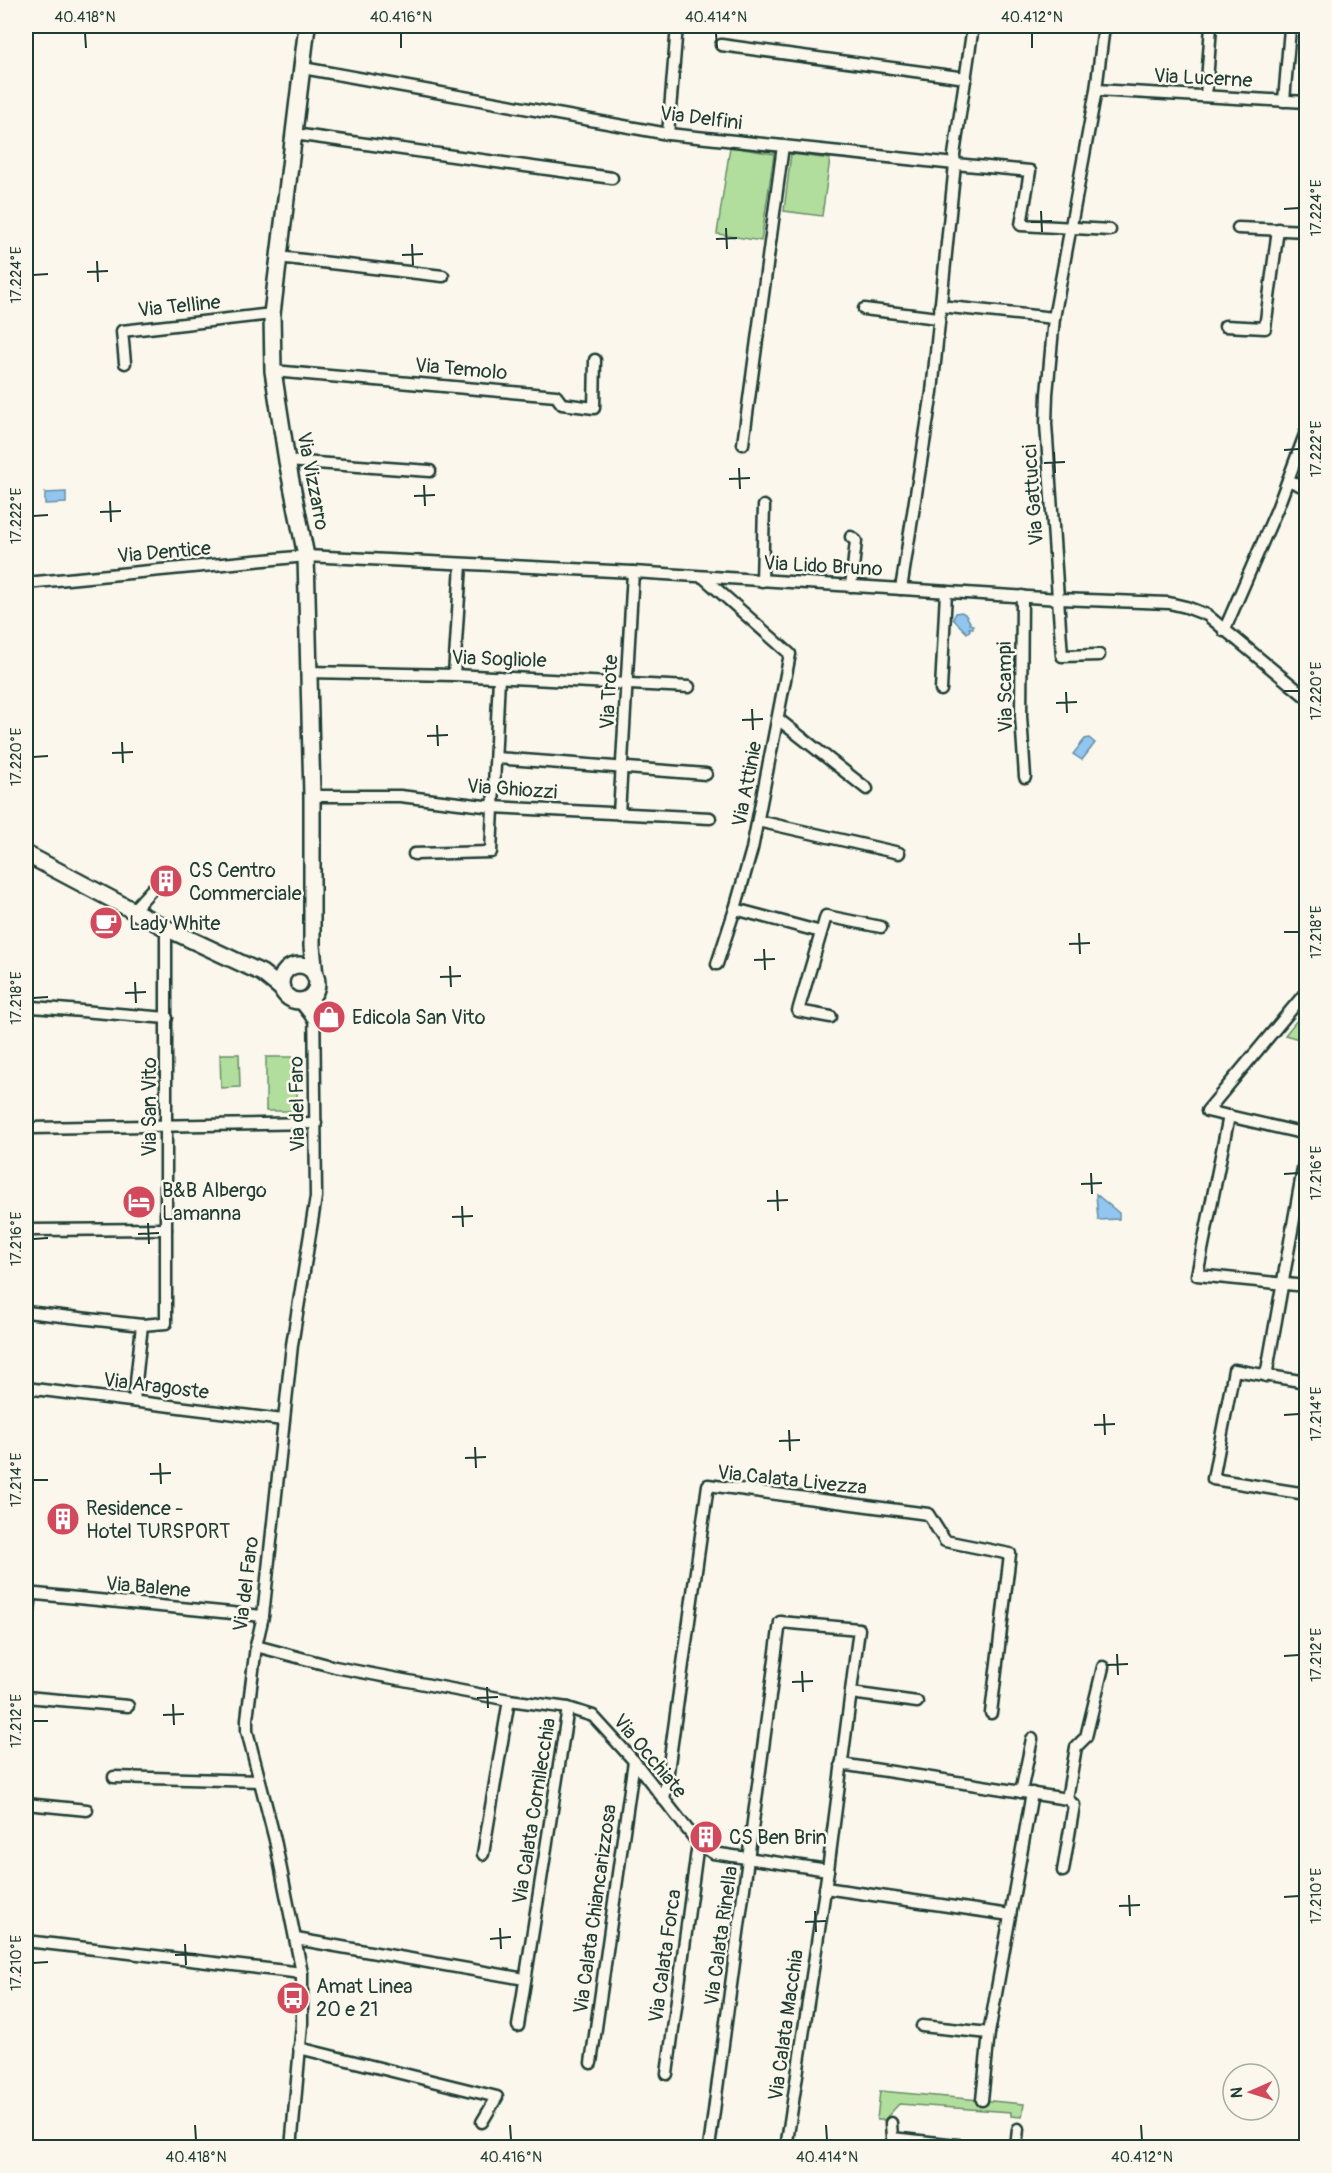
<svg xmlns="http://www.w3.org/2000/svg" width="1332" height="2173" viewBox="0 0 1332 2173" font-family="Pangolin,sans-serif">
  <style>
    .green { fill: #b2de9d; stroke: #688e68; stroke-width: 1.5 }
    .water { fill: #92c6f0; stroke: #648fa5; stroke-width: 1.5 }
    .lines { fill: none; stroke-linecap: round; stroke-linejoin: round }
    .street-casing { stroke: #1f3d34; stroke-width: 15 }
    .secondary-casing { stroke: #1f3d34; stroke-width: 20 }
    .street { stroke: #fbf7ec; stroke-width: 10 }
    .secondary { stroke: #fbf7ec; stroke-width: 15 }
    .ticks { fill: none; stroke: #1f3d34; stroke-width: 2 }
    .labels { text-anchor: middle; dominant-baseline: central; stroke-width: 5; stroke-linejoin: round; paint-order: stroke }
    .street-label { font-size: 20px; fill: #1f3d34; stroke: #fbf7ec }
    .poi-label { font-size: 20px; fill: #1f3d34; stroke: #fbf7ec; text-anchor: start }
    .neatline { fill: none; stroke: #1f3d34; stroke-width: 2 }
    .ticks-label { font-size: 15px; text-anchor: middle; fill: #1f3d34 }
  </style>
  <rect width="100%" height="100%" fill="#fbf7ec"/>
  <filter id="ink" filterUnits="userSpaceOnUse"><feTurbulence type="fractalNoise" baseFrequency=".0167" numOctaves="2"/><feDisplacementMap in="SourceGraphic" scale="12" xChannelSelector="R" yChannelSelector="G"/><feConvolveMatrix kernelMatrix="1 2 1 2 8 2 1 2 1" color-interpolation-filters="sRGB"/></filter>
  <g filter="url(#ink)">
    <g class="green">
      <path d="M730,147L774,154L761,241L717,234Z"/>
      <path d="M791,154L830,159L822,216L784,211Z"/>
      <path d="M1306,1009V1041L1285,1035Z"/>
      <path d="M220,1054H239L240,1087L221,1088Z"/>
      <rect x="266" y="1057" width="31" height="54"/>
      <path d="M880,2091L1024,2104L1022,2117L1011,2116V2112L899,2104L884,2120H877Z"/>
    </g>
    <g class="water">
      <path d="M66,492V503L45,504V493Z"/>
      <path d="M961,612L965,614L970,622L969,624L973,625V628H969L970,630L967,633L953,619L956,613Z"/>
      <path d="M1089,738L1095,743L1082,760L1073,754L1085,739Z"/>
      <path d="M1096,1194L1119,1213V1219L1098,1220Z"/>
    </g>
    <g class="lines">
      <g class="street-casing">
        <g id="street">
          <path d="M973,26L954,155L955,164L1030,171L1021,225L1110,230"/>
          <path d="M721,45L966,78"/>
          <path d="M303,68L668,134L955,164L932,392L901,589"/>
          <path d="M1096,90L1306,102"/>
          <path d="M1206,96L1211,26"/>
          <path d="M1284,101L1290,28"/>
          <path d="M294,134L612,178"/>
          <path d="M668,134L677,26"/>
          <path d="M1238,228L1306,231"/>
          <path d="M278,257L443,276"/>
          <path d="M940,306L1054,318"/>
          <path d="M864,309L938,318"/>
          <path d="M1225,326L1265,328L1278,229"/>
          <path d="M125,363L122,331L272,314"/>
          <path d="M273,371L556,396L562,404L594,408L595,360"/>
          <path d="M743,444L783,146"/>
          <path d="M287,461L430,471"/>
          <path d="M1288,480L1306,488"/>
          <path d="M851,537L856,541L851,586"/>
          <path d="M703,577L790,654L752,849L735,909L821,932"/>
          <path d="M762,581L764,506"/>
          <path d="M26,583L306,556L633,572L1059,599L1169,603L1186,607L1207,615L1306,697"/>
          <path d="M1022,596L1021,716L1025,777"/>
          <path d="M1224,631L1277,509L1306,432"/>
          <path d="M1099,655L1062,656L1046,424L1047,394L1054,318L1096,90L1104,26"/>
          <path d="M308,672L454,675L689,687"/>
          <path d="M454,675L461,564"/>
          <path d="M941,690L946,592"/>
          <path d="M778,719L867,789"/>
          <path d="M496,758L706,774"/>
          <path d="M312,796H400L493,807L710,818"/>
          <path d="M619,814L633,572"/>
          <path d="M758,821L899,853"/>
          <path d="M414,854L491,852L499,677"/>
          <path d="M133,910L155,886"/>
          <path d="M717,964L735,909"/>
          <path d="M1306,992L1207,1111L1306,1134"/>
          <path d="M299,1001L314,1020"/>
          <path d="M33,1007L167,1018"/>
          <path d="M831,1017L798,1011L826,916L881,927"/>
          <path d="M1229,1116L1197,1275L1306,1286"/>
          <path d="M31,1128L316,1123"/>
          <path d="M31,1230L166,1229"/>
          <path d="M26,1312L142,1325L166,1323V928"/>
          <path d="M1266,1376L1306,1152"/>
          <path d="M1306,1382L1234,1370L1213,1479L1306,1494"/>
          <path d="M26,1388L283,1420"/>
          <path d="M134,1401L142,1325"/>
          <path d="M26,1593L263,1616"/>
          <path d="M26,1635L31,1594"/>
          <path d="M256,1646L335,1667L509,1700L568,1708L593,1716L634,1761L698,1843L713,1853L828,1870"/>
          <path d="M851,1693L917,1702"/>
          <path d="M26,1697L128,1706"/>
          <path d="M841,1764L1067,1799L1074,1805L1063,1871"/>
          <path d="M114,1777L260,1781"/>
          <path d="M1021,1792L1032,1739"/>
          <path d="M1067,1799L1076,1747L1086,1737L1103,1667"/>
          <path d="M664,1800L708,1485L928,1514L945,1541L1010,1554L991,1713"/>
          <path d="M26,1804L87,1810"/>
          <path d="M483,1854L509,1700"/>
          <path d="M825,1888L1010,1915"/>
          <path d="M296,1939L519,1978"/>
          <path d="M26,1941L302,1973"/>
          <path d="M518,2026L568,1708"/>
          <path d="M922,2026L989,2033"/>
          <path d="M299,2048L497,2097L482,2122"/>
          <path d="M591,2063L634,1761"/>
          <path d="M667,2074L698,1843"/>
          <path d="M982,2100L989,2033L1032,1793"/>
          <path d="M891,2123L892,2138L985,2148"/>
          <path d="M291,2148L302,2024V1973L275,1840L247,1731V1719L256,1646L263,1616L292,1345L316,1197L314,992"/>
          <path d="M709,2148L780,1622L859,1629L828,1870L786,2148"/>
          <path d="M1016,2148L1018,2129"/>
        </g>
      </g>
      <g class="secondary-casing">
        <g id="secondary">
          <path d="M307,26L272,314L273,371L287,461L306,556L312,796V946L315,976"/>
          <path d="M26,854L166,928L262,973L282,989"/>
          <circle cx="299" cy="983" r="18"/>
        </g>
      </g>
      <use href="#street" class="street"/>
      <use href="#secondary" class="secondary"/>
    </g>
  </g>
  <path class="ticks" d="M85,33L86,48M401,33V48M716,33L717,48M1032,33V48M1284,209L1299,208M1041,211L1042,232M1031,222L1052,221M726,228L727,249M716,239L737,238M412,244L413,265M402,255L423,254M97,261L98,282M87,272L108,271M33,275L48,274M1284,450L1299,449M1054,452L1055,473M1044,463L1065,462M739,468L740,489M729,479L750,478M424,485L425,506M414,496L435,495M110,501L111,522M100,512L121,511M33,516L48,515M1284,691H1299M1066,692L1067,713M1056,703L1077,702M752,709L753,730M742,720L763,719M437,725L438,746M427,736L448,735M122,742L123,763M112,753L133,752M33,757L48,756M1284,932H1299M1079,933L1080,954M1069,944L1090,943M764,949L765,970M754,960L775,959M450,966L451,987M440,977L461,976M135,982L136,1003M125,993L146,992M33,998L48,997M1091,1173L1092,1194M1284,1174L1299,1173M1081,1184L1102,1183M777,1190L778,1211M767,1201L788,1200M462,1206L463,1227M452,1217L473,1216M148,1223L149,1244M138,1234L159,1233M33,1239L48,1238M1104,1414L1105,1435M1284,1415L1299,1414M1094,1425L1115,1424M789,1430L790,1451M779,1441L800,1440M475,1447L476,1468M465,1458L486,1457M160,1463L161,1484M150,1474L171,1473M33,1480H48M1117,1654L1118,1675M1284,1656L1299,1655M1107,1665L1128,1664M802,1671L803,1692M792,1682L813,1681M487,1687L488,1708M477,1698L498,1697M173,1704L174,1725M163,1715L184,1714M33,1721H48M1129,1895L1130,1916M1284,1897L1299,1896M1119,1906L1140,1905M815,1911L816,1932M805,1922L826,1921M500,1928L501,1949M490,1939L511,1937M185,1944L186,1965M175,1955L196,1954M33,1963L48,1962M195,2125L196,2140M510,2125L511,2140M826,2125L827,2140M1141,2125L1142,2140"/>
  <defs>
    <g id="building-disc" transform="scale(1.725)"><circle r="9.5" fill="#d1495b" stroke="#fbf7ec"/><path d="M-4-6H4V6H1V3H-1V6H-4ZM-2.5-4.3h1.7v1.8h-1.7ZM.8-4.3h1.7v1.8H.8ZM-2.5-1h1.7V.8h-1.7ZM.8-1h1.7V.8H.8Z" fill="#fff"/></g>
    <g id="cafe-disc" transform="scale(1.725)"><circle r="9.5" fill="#d1495b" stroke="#fbf7ec"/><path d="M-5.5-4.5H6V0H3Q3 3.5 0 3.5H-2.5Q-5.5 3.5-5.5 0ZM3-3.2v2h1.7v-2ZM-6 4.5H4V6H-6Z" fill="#fff"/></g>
    <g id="shop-disc" transform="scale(1.725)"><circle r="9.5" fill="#d1495b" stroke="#fbf7ec"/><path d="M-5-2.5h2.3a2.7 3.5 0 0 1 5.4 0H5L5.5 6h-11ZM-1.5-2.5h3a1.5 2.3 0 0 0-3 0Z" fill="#fff"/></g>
    <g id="hotel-disc" transform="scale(1.725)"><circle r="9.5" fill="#d1495b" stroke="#fbf7ec"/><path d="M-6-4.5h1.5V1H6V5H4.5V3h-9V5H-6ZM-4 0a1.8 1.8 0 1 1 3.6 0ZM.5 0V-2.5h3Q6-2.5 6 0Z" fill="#fff"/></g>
    <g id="bus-disc" transform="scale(1.725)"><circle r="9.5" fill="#d1495b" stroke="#fbf7ec"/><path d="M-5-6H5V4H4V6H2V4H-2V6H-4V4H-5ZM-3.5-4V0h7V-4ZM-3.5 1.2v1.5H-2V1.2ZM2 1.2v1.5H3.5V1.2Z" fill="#fff"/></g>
  </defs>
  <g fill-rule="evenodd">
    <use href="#building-disc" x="166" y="881"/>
    <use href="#cafe-disc" x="106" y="923"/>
    <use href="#shop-disc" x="329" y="1017"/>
    <use href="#hotel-disc" x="139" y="1202"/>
    <use href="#building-disc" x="63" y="1519"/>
    <use href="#building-disc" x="706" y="1837"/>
    <use href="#bus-disc" x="293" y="1998"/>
  </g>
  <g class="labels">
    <g class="street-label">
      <text transform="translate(1203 78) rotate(3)">Via Lucerne</text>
      <text transform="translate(701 118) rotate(7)">Via Delfini</text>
      <text transform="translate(179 306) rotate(-6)">Via Telline</text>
      <text transform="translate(461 369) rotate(5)">Via Temolo</text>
      <text transform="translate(313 481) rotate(79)">Via Vizzarro</text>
      <text transform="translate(1033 495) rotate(-94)">Via Gattucci</text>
      <text transform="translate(164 552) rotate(-5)">Via Dentice</text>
      <text transform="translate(823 566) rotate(3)">Via Lido Bruno</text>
      <text transform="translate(499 659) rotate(2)">Via Sogliole</text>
      <text transform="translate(1005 687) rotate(-91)">Via Scampi</text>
      <text transform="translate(609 692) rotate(-87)">Via Trote</text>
      <text transform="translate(747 784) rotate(-79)">Via Attinie</text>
      <text transform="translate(512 789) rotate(4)">Via Ghiozzi</text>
      <text transform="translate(297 1104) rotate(-91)">Via del Faro</text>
      <text transform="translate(149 1107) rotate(-90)">Via San Vito</text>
      <text transform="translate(156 1386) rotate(7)">Via Aragoste</text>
      <text transform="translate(792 1480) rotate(6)">Via Calata Livezza</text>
      <text transform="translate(246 1584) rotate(-83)">Via del Faro</text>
      <text transform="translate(148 1587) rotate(5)">Via Balene</text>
      <text transform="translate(650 1756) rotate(50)">Via Occhiate</text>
      <text transform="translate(534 1811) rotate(-81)">Via Calata Cornilecchia</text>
      <text transform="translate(595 1909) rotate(-82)">Via Calata Chiancarizzosa</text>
      <text transform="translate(721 1936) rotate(-82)">Via Calata Rinella</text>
      <text transform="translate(665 1956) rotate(-82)">Via Calata Forca</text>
      <text transform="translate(786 2025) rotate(-82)">Via Calata Macchia</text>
    </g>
    <g class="poi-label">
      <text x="189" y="870">CS Centro<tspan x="189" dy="23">Commerciale</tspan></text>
      <text x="129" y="923">Lady White</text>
      <text x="352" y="1017">Edicola San Vito</text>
      <text x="162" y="1190">B&amp;B Albergo<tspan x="162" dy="23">Lamanna</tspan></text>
      <text x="86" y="1508">Residence -<tspan x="86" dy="23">Hotel TURSPORT</tspan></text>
      <text x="729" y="1837">CS Ben Brin</text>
      <text x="316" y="1986">Amat Linea<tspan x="316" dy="23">20 e 21</tspan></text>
    </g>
  </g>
  <rect width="1332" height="2173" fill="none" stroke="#fbf7ec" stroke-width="66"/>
  <g transform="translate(1251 2092) rotate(267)"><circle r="28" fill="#fbf7ec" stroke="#a3ada2" stroke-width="1.5"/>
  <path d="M0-4.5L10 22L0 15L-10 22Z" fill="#d1495b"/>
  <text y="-9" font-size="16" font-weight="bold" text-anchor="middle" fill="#1f3d34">N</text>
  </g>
  <rect x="33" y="33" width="1266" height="2107" class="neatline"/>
  <g class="ticks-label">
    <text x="85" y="22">40.418°N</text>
    <text x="401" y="22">40.416°N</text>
    <text x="716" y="22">40.414°N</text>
    <text x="1032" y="22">40.412°N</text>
    <text transform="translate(1316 208) rotate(-90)" y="5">17.224°E</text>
    <text transform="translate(16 275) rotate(-90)" y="5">17.224°E</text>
    <text transform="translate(1316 449) rotate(-90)" y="5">17.222°E</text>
    <text transform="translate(16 516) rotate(-90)" y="5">17.222°E</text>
    <text transform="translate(1316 691) rotate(-90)" y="5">17.220°E</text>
    <text transform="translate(16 757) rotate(-90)" y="5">17.220°E</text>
    <text transform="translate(1316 932) rotate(-90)" y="5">17.218°E</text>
    <text transform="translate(16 998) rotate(-90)" y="5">17.218°E</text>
    <text transform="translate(1316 1173) rotate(-90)" y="5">17.216°E</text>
    <text transform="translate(16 1239) rotate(-90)" y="5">17.216°E</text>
    <text transform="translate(1316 1414) rotate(-90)" y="5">17.214°E</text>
    <text transform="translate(16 1480) rotate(-90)" y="5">17.214°E</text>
    <text transform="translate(1316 1655) rotate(-90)" y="5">17.212°E</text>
    <text transform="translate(16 1721) rotate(-90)" y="5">17.212°E</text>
    <text transform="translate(1316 1896) rotate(-90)" y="5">17.210°E</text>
    <text transform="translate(16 1963) rotate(-90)" y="5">17.210°E</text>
    <text x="196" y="2162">40.418°N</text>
    <text x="511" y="2162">40.416°N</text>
    <text x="827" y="2162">40.414°N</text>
    <text x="1142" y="2162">40.412°N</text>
  </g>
</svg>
